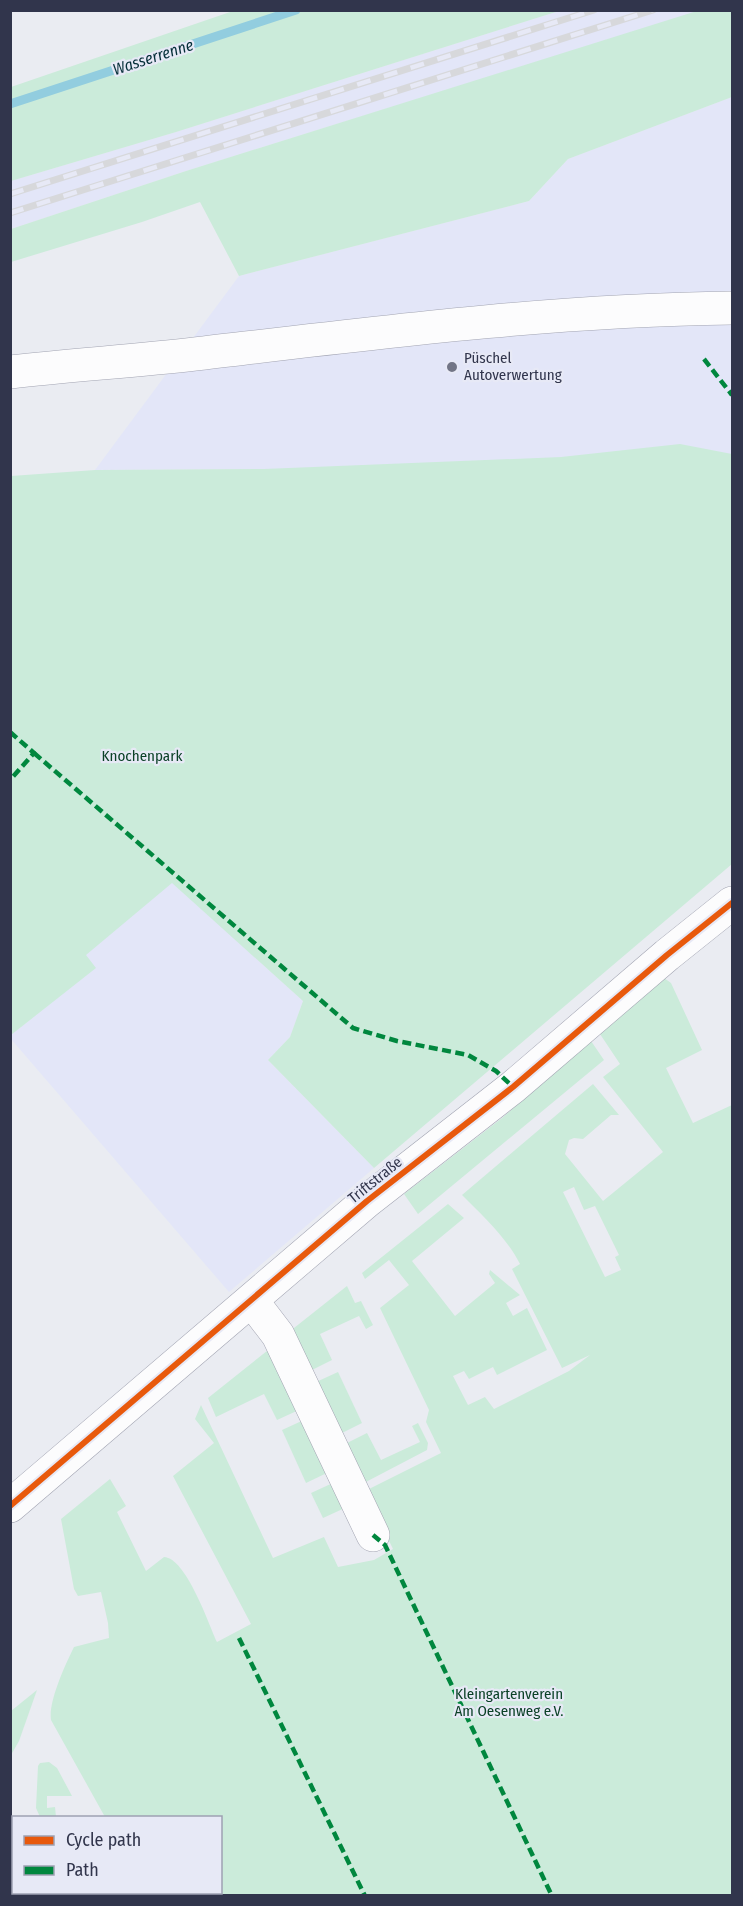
<svg xmlns="http://www.w3.org/2000/svg" width="743" height="1906" viewBox="0 0 743 1906" font-family="'Fira Sans Condensed',sans-serif">
  <style>
    .built { fill: #e3e6f8 }
    .green { fill: #cbebda; fill-rule: evenodd }
    .lines { fill: none; stroke-linecap: round; stroke-linejoin: round }
    .stream { stroke: #92cddf; stroke-width: 9 }
    .minor-casing { stroke: #a2a4b2; stroke-width: 34 }
    .minor { stroke: #fcfcfd; stroke-width: 33 }
    .rail-casing { stroke: #d7d8db; stroke-width: 7 }
    .rail { stroke: #e7e9f6; stroke-width: 4.5; stroke-dasharray: 14; stroke-linecap: butt }
    .quiet { stroke: #00873e; stroke-width: 4.5; stroke-dasharray: 9 4.5; stroke-linecap: butt }
    .cycleway-casing { stroke: #e7e9f6; stroke-width: 10 }
    .cycleway { stroke: #e8590c; stroke-width: 6 }
    .poi-dot { fill: #727586; stroke: #e7e9f6; stroke-width: 2 }
    .labels { text-anchor: middle; dominant-baseline: central; stroke-width: 4.5; stroke-linejoin: round; paint-order: stroke }
    .poi-label { font-size: 15px; fill: #31354c; stroke: #e7e9f6; text-anchor: start }
    .park-label { font-size: 15px; fill: #0b4127; stroke: #e7e9f6 }
    .street-label { font-size: 15px; fill: #31354c; stroke: #e7e9f6 }
    .water-label { font-size: 16px; font-style: italic; fill: #052f39; stroke: #e7e9f6 }
  </style>
  <rect width="100%" height="100%" fill="#eaecf2"/>
  <g class="built">
    <path d="M559,11H700L186,171L11,229V181L176,132Z"/>
    <path d="M732,97V739L264,469L95,470L239,276L529,201L568,159Z"/>
    <path d="M172,882L303,1001L290,1037L268,1060L374,1168L229,1292L11,1039V1035L95,968L85,955Z"/>
  </g>
  <g class="green">
    <path d="M700,10L732,11V97L568,159L529,201L239,276L200,202L142,222L11,262V229L186,171Z"/>
    <path d="M233,11V10L559,11L176,132L11,181V87Z"/>
    <path d="M680,444L732,454V864L374,1168L268,1060L290,1037L303,1001L172,883L86,955L96,968L11,1035V476L95,470L264,469L561,457Z"/>
    <path d="M664,978L671,983L702,1050L666,1068L693,1123L732,1105V1895H148L146,1893L220,1892V1818L105,1817L51,1720C48,1702 66,1663 74,1647L109,1638L108,1623L101,1592L78,1596L74,1589L61,1519L110,1479L126,1506L117,1512L146,1571L164,1557C186,1558 208,1622 217,1642L251,1624L173,1476L214,1443L195,1419L201,1405L273,1558L324,1537L338,1567L374,1560L393,1549L365,1491L441,1453L426,1422L429,1410L380,1308L409,1285L389,1260L365,1279L362,1273L448,1204L464,1218L412,1261L455,1316L495,1283L489,1274L490,1270L520,1295L506,1303L513,1316L527,1308L547,1350L497,1375L493,1367L469,1379L464,1371L453,1376L468,1405L485,1397L494,1409L569,1371L590,1355L562,1368L512,1269L520,1264C506,1237 483,1216 462,1195L593,1084L619,1115H611L583,1139L574,1138L569,1140L565,1154L603,1201L663,1152L603,1077L620,1064L600,1034ZM574,1187L584,1210L595,1206L619,1255L615,1257L621,1270L605,1277L563,1192Z"/>
    <path d="M591,1041L604,1060L418,1214L404,1194L502,1118Z"/>
    <path d="M347,1286L355,1303L361,1301L373,1325L366,1329L359,1316L320,1334L332,1360L308,1372L289,1332Z"/>
    <path d="M272,1347L301,1409L277,1420L264,1394L216,1417L208,1398Z"/>
    <path d="M338,1372L362,1423L338,1435L314,1383Z"/>
    <path d="M306,1419L331,1471L306,1483L282,1430Z"/>
    <path d="M418,1423L428,1443L427,1450L362,1484L343,1445L367,1433L381,1460L420,1442L412,1426Z"/>
    <path d="M335,1482L347,1507L323,1518L311,1493Z"/>
    <path d="M37,1690L19,1741L11,1755V1711Z"/>
    <path d="M49,1762L57,1768L72,1796H47V1808L55,1807L56,1817H40L36,1808L38,1766L40,1763Z"/>
  </g>
  <g class="lines">
    <path class="stream" d="M10,104L296,10"/>
    <g class="minor-casing">
      <g id="minor">
        <path d="M10,372C72,365 134,361 195,354C374,333 552,310 732,308"/>
        <path d="M252,1301L278,1335L373,1535"/>
        <path d="M10,1506L367,1201L513,1087L667,955L732,903"/>
      </g>
    </g>
    <use href="#minor" class="minor"/>
    <g class="rail-casing">
      <g id="rail">
        <path d="M10,194L594,10"/>
        <path d="M10,213L653,10"/>
      </g>
    </g>
    <use href="#rail" class="rail"/>
    <g class="quiet">
      <path d="M704,359L732,395"/>
      <path d="M10,732L34,753L10,780"/>
      <path d="M34,753L353,1028L397,1041L468,1055L496,1071L513,1087"/>
      <path d="M373,1535L385,1545L552,1896"/>
      <path d="M239,1638L365,1896"/>
    </g>
    <g class="cycleway-casing">
      <path id="cycleway" d="M10,1506L367,1201L513,1087L667,955L732,903"/>
    </g>
    <use href="#cycleway" class="cycleway"/>
  </g>
  <circle class="poi-dot" cx="452" cy="367" r="6"/>
  <g class="labels">
    <g class="poi-label">
      <text x="464" y="358">Püschel<tspan x="464" dy="17">Autoverwertung</tspan></text>
    </g>
    <g class="park-label">
      <text x="142" y="756">Knochenpark</text>
      <text x="509" y="1694">Kleingartenverein<tspan x="509" dy="17">Am Oesenweg e.V.</tspan></text>
    </g>
    <g class="street-label">
      <text transform="translate(375 1180) rotate(-39)">Triftstraße</text>
    </g>
    <g class="water-label">
      <text transform="translate(153 57) rotate(-18)">Wasserrenne</text>
    </g>
  </g>
  <rect width="743" height="1906" fill="none" stroke="#31354c" stroke-width="24"/>
  <rect x="12" y="1816" width="210" height="78" fill="#e7e9f6" stroke="#9ea1b2" stroke-width="1.5"/>
  <rect x="24" y="1836" width="30" height="9" fill="#e8590c" stroke="#9ea1b2" stroke-width="1.5"/>
  <text x="66" y="1846" font-size="18" fill="#31354c">Cycle path</text>
  <rect x="24" y="1866" width="30" height="9" fill="#00873e" stroke="#9ea1b2" stroke-width="1.5"/>
  <text x="66" y="1876" font-size="18" fill="#31354c">Path</text>
</svg>
